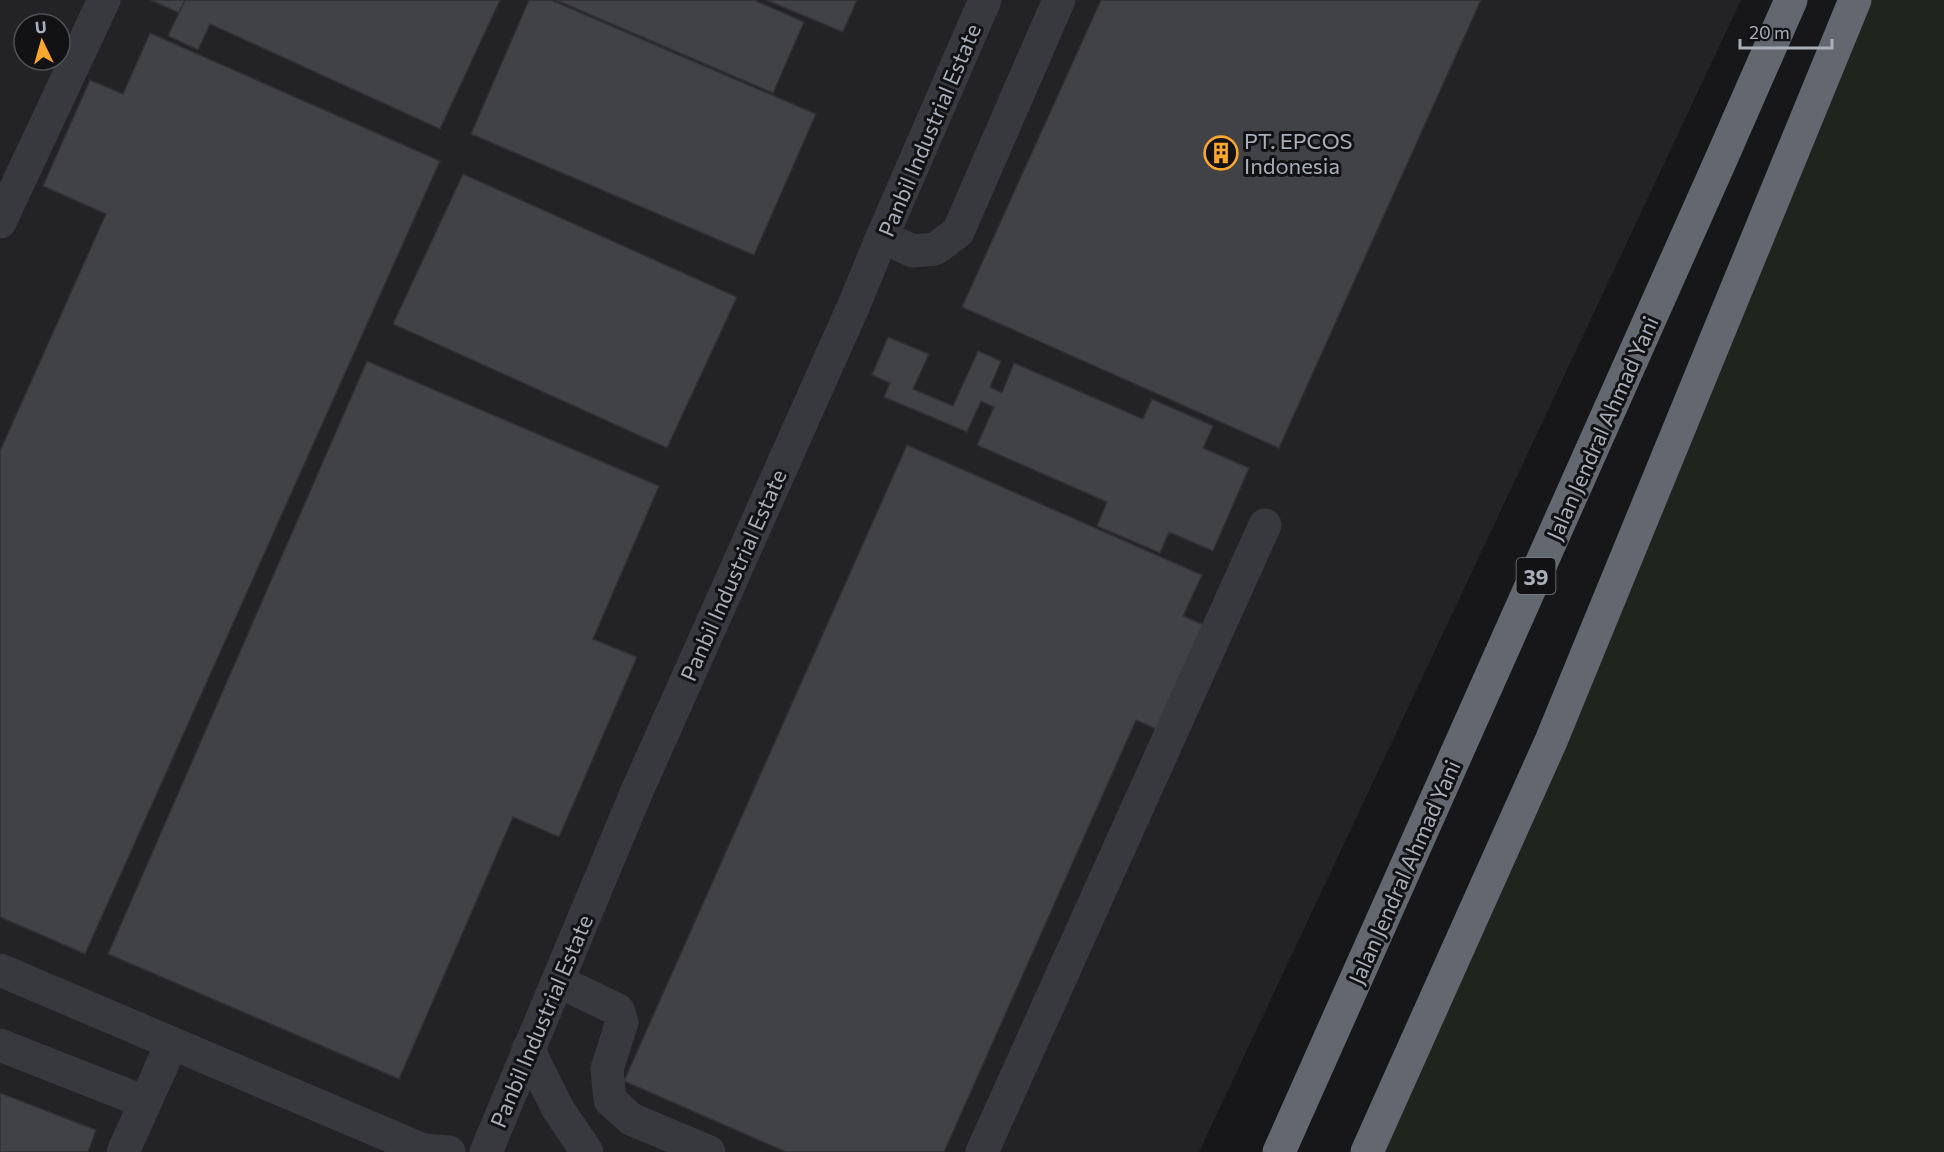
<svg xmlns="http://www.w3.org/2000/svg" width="1944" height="1152" viewBox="0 0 1944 1152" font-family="Commissioner,sans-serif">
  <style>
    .built { fill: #232326; fill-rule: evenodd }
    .green { fill: #1d251d }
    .building { fill: #414246; stroke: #313135; stroke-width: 1.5 }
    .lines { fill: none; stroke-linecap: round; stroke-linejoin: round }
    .minor { stroke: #38393e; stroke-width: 33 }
    .highway { stroke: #636870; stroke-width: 33 }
    .labels { text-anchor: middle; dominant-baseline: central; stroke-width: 6; stroke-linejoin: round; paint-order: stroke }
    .shield { fill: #121214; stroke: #7b8088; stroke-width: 1.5 }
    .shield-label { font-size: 21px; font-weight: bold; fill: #a8afba }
    .street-label { font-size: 22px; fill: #a8afba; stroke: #121214 }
    .poi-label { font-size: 22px; fill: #a8afba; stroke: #121214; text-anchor: start }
  </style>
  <rect width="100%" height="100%" fill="#171719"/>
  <path class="built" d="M0,0H1741L1199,1152H0ZM24,24H60V60H24Z"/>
  <path class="green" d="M1862,0H1944V1152H1363Z"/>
  <g class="building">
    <path d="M151,0H185L179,13Z"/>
    <path d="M185,0H500L440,129L210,24L198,50L168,36Z"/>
    <path d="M529,0H551L816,114L754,255L471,134Z"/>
    <path d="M556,0H754L804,22L773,93Z"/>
    <path d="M766,0H857L843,32Z"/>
    <path d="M1101,0H1481L1279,448L962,307Z"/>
    <path d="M150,33L440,161L85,954L0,917V451L106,214L43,186L90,80L123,94Z"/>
    <path d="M463,174L737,297L667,448L393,324Z"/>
    <path d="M888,337L929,354L913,389L953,406L978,351L1001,361L990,387L1002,393L1014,363L1143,419L1152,399L1213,426L1203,448L1249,468L1213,551L1169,532L1160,553L1097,526L1107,502L977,445L994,407L981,401L967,432L884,397L890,383L872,375Z"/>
    <path d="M367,361L659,486L593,639L637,657L559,837L513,817L399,1079L108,954Z"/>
    <path d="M907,445L1202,575L1183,616L1216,630L1169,735L1136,720L944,1152H786L624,1081Z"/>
    <path d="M0,1093L96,1130L88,1152H0Z"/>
  </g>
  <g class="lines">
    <g class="minor">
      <path d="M0,222L104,0"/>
      <path d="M882,237L913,251L935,249L958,232L1059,0"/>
      <path d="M0,970L423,1150L449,1152"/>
      <path d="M558,981L618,1010L622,1022L607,1069L610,1100L631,1119L709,1152"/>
      <path d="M0,1045L145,1102"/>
      <path d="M528,1049L558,1109L587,1152"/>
      <path d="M123,1152L172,1043"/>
      <path d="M486,1152L637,791L854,305L882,237L985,0"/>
      <path d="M982,1152L1265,525"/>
    </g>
    <g class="highway">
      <path d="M1279,1152L1719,164L1791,0"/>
      <path d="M1367,1152L1551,741L1855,0"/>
    </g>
  </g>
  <defs>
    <g id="building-ring" transform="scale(1.725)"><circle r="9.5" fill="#121214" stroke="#fba62d" stroke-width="1.5"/><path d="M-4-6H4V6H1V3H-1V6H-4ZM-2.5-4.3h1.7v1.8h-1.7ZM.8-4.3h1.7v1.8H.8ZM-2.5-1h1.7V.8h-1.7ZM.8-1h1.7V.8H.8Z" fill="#fba62d"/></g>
  </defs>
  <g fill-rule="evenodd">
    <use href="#building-ring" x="1221" y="153"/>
  </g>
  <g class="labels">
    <rect class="shield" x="1516.5" y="558" width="39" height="36" rx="4.5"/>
    <g class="shield-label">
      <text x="1536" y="576">39</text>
    </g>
    <g class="street-label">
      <text transform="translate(929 130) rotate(-67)">Panbil Industrial Estate</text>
      <text transform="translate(1602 428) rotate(-66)">Jalan Jendral Ahmad Yani</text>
      <text transform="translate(733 575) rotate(-66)">Panbil Industrial Estate</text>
      <text transform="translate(1404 872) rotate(-66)">Jalan Jendral Ahmad Yani</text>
      <text transform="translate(541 1021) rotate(-67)">Panbil Industrial Estate</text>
    </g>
    <g class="poi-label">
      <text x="1244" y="140">PT. EPCOS<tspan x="1244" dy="25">Indonesia</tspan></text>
    </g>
  </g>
  <g transform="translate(42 42) rotate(355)"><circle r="28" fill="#121214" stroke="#4e5156" stroke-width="1.5"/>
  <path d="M0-4.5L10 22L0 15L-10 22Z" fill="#fba62d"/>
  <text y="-9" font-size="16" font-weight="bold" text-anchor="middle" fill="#a8afba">U</text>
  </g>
  <path d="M1740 39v9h92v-9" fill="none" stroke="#a8afba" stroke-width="3"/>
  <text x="1749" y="39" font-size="18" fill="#a8afba" stroke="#121214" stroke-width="4.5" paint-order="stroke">20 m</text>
</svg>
